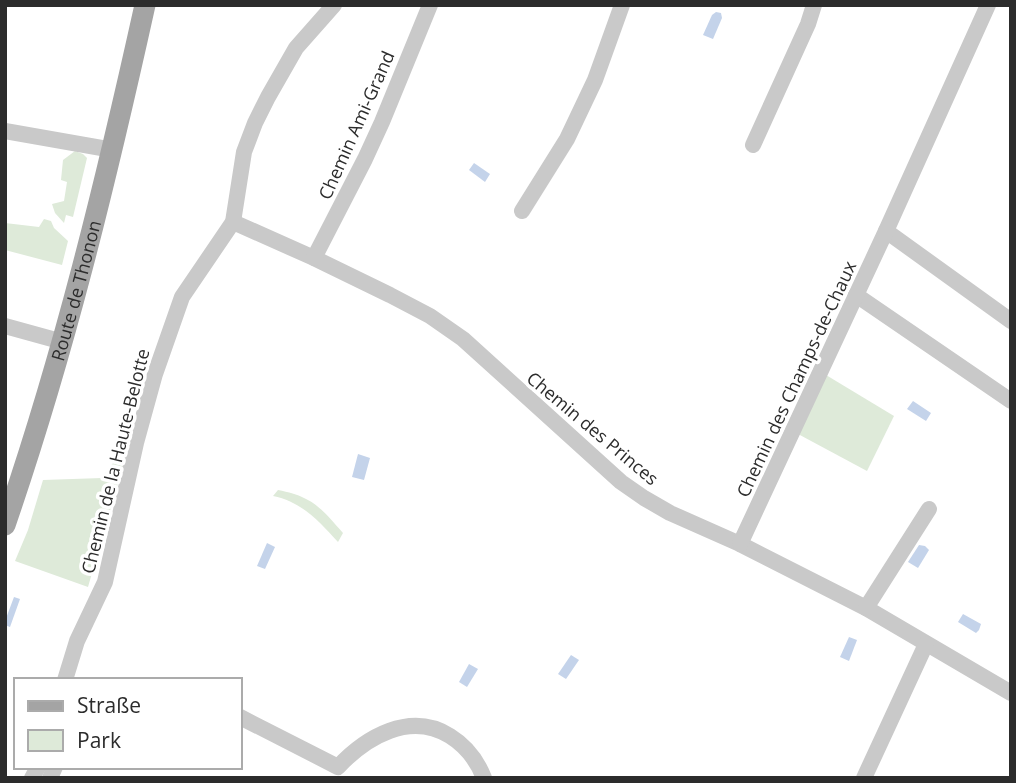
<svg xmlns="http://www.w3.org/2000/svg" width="1016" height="783" viewBox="0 0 1016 783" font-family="'Open Sans',sans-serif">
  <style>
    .green { fill: #deead9 }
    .water { fill: #c4d3ea }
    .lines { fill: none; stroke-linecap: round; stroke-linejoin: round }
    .minor { stroke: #c9c9c9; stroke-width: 16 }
    .major { stroke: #a4a4a4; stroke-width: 21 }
    .labels { text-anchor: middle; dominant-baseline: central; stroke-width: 7; stroke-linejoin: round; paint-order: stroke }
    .street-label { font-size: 18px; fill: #2c2c2c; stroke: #fff }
  </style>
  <rect width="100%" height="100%" fill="#fff"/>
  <g class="green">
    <path d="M75,151L83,154L87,158L73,217L66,215L64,223L55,213L52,204L64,201L67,182L61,180L63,160Z"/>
    <path d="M44,219L51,221L54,228L68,241L62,265L5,250V223L39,227Z"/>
    <path d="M826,375L894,416L867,471L798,434Z"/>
    <path d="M113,463L123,466L88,587L15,561L28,530L43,480L102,478Z"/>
    <path d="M278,490C313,497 320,507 343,533L338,542C319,521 302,502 273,496Z"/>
  </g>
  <g class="water">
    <path d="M716,12L721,13L722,18L713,39L703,35L712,15Z"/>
    <path d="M474,163L490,174L485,182L469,170Z"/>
    <path d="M913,401L931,413L926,421L907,409Z"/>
    <path d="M358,454L370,458L364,480L352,477Z"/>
    <path d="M267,543L275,547L265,569L257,566Z"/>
    <path d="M919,545L925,546L929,550L918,568L908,562Z"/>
    <path d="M14,597L20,599L10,627L5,625V621Z"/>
    <path d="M963,614L981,624L979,630L976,633L958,622Z"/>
    <path d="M849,637L857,640L849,661L840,657Z"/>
    <path d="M571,655L579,660L566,679L558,674Z"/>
    <path d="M469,664L478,669L467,687L459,682Z"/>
  </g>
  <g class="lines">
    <g class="minor">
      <path d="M5,131L113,150"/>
      <path d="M753,145L808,24L814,5"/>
      <path d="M522,211L567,139L595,80L622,5"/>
      <path d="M233,222L314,258L390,295L430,316L463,339L621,482L644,498L670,513L740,544L866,608L1011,693"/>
      <path d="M886,231L1011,321"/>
      <path d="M314,258L365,159L382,122L430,5"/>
      <path d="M856,295L1011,401"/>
      <path d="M5,326L63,342"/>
      <path d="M740,544L886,231L988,5"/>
      <path d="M866,608L929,509"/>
      <path d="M65,680L77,641L105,582L136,443L155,374L182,297L233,222L244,152L255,123L268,97L296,48L334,5"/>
      <path d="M240,717L338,767C366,737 410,711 450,736C466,746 477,760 484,778"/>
      <path d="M32,778L38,767"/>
      <path d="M50,778L55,767"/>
      <path d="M864,778L926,644"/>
    </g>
    <path class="major" id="s1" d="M5,525C64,354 106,181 145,5"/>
  </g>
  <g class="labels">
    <g class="street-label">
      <text transform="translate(356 125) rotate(-66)">Chemin Ami-Grand</text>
      <text stroke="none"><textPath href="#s1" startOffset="245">Route de Thonon</textPath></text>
      <text transform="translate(796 379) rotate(-65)">Chemin des Champs-de-Chaux</text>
      <text transform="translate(593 428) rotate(40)">Chemin des Princes</text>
      <text transform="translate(115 461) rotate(-76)">Chemin de la Haute-Belotte</text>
    </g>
  </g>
  <rect width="1016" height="783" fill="none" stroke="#2c2c2c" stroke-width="14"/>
  <rect x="14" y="678" width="228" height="91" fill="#ffffff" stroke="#ababab" stroke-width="2"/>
  <rect x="28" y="701" width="35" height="10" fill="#a4a4a4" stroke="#ababab" stroke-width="2"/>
  <text x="77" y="713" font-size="21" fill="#2c2c2c">Straße</text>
  <rect x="28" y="730" width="35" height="21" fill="#deead9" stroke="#ababab" stroke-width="2"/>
  <text x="77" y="748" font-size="21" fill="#2c2c2c">Park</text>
</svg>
